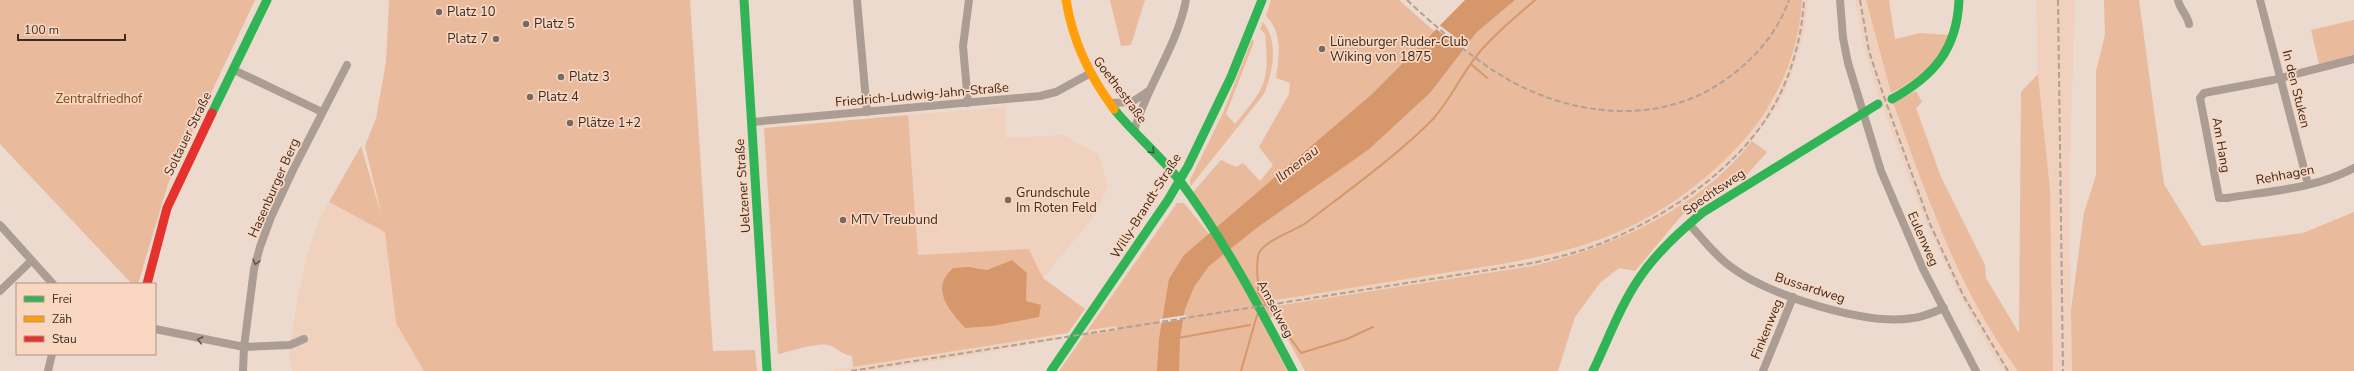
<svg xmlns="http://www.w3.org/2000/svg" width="2354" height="371" viewBox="0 0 2354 371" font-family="'Nunito Sans',sans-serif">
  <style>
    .built { fill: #efd1bd }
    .green { fill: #e9bb9c; fill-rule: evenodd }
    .water { fill: #d6976a }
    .pier { fill: #ecdace }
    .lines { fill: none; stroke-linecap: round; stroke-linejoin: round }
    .stream { stroke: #d6976a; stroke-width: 2 }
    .street { stroke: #ab9d93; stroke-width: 8 }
    .fast { stroke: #30b455; stroke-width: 9 }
    .slow { stroke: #ff9f0a; stroke-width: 9 }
    .jam { stroke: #e5322d; stroke-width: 9 }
    .rail { stroke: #afa198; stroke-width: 2; stroke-dasharray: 6 3; stroke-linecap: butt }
    .oneway { stroke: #365c36 }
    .oneway2 { stroke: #62544c }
    .poi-dot { fill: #786a60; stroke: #f9d7c1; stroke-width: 1.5 }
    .labels { text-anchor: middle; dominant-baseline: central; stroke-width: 3.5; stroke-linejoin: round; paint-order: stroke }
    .poi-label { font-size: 13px; fill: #3a2d25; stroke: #f9d7c1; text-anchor: start }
    .street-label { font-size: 13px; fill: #3a2d25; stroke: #f9d7c1 }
    .park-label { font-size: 13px; fill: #7e471d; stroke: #f9d7c1 }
    .water-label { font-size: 14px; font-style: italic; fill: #533018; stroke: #f9d7c1 }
  </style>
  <rect width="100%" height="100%" fill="#ecdace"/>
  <g class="built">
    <path d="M1802,0H1808L1804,33L1791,77L1779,104L1745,149L1719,174L1687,201L1656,221L1597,249L1533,266L1270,307L1269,301L1532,260L1595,242L1652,216L1683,196L1715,170L1741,145L1757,124L1773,101L1785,74L1798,32Z"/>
    <path d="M1855,0H1866L1893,102L1933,214L1967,286L2003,350L2018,371H2004L1994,357L1958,292L1924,218L1880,100L1865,52Z"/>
    <path d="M2036,0H2075L2069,192L2072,371H2053L2050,190L2038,74Z"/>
    <path d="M1005,107L1006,138L1063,135L1098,154L1108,186L1095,215L1043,278L1029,249L918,255L908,115Z"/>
    <path d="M329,202L385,232L396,323L424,371H292L289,352L298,297L307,255L320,218Z"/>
    <path d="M1117,325V330L1089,335V330Z"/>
    <path d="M1056,335V340L991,352L871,371H830Z"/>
  </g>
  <g class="green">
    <path d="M0,0H255L168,184L138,284H132L0,144Z"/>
    <path d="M389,0H690L713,351L755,350L757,371H424L396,323L385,232L329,202L361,146L382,217L365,146L376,118L386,62Z"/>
    <path d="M1110,0H1145L1131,45L1121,46Z"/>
    <path d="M1271,0H1399L1434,31L1372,94L1217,229L1193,192L1221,160L1236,167L1243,163L1260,181L1273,165L1259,147L1289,94L1290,83L1276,78C1279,56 1283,33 1266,16Z"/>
    <path d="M1515,0H1802C1799,58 1772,114 1730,155C1639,244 1558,256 1438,274C1382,283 1326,292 1269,301L1270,307L1533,266C1616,246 1698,209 1752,141L1767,152L1744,178L1683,214L1635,271L1619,268L1600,283L1575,317L1558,371H1305L1275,316L1263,321L1287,371H1059L1177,203H1184L1210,235L1207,237L1231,248L1431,92L1476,33ZM1117,326V330L1089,334V330Z"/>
    <path d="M1866,0H1889L1895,39L1920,33L1950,35C1937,63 1917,80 1891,93Z"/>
    <path d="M2104,0H2139L2164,184L2202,246L2303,233L2354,212V371H2072L2071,310L2084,213L2096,175V71L2105,35Z"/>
    <path d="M2354,20V56L2319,64L2311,30Z"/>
    <path d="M1263,22C1279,41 1273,73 1264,94L1190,187V180L1223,113L1252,39L1254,42L1226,114L1235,124C1265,87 1270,83 1265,34L1260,29Z"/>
    <path d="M2038,74L2050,190L2053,371H2018C1959,291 1926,195 1893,102L1916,91L1922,102L1916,108L1941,177L1985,265L1986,278L2019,333L2021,92Z"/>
    <path d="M908,115L918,255L1029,249L1043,278L1085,309L1068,333L853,367L852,356C840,354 838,348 829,345C818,342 791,351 778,354L764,128ZM1012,260L1027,273L1026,301L965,328L952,313L942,294L970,267L987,270Z"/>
  </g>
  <g class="water">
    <path d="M1465,0H1515L1476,33L1431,92L1368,150L1258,227L1209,266L1194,287L1185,309L1180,338L1179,371H1157L1159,339L1169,279L1184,255L1372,94Z"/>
    <path d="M1012,260L1027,273L1026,301L1041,305L1039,317L992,326L965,328C948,309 930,289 953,268L970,267L987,270Z"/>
  </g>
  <g class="pier">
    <path d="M1438,24L1468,47L1465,51L1435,28Z"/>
    <path d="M1186,315L1185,319L1160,323V319Z"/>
  </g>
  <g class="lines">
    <g class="stream">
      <path d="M1471,64L1487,78"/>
      <path d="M1258,290C1258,279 1256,267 1258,256C1260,242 1294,231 1306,223C1346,192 1398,155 1433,119C1451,99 1461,75 1478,54C1494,34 1516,17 1535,0"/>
      <path d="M1258,293L1301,353L1347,339L1373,327"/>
      <path d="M1178,338L1250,325"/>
      <path d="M1241,371L1257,315"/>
    </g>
    <g class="street">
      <path d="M857,0L867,112"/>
      <path d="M1840,0L1843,38L1848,63L1881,171L1923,269L1976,371"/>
      <path d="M2178,0C2180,10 2187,14 2189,24"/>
      <path d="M2260,0L2308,184"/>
      <path d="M2354,59L2273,80L2204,93L2200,98L2219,198H2227C2269,191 2315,189 2354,168"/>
      <path d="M234,70L322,112"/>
      <path d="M968,103L963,46L969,0"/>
      <path d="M1111,103L1132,102L1147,92"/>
      <path d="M752,122L1040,96L1056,92L1089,74"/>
      <path d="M1134,131C1147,85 1177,47 1186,0"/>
      <path d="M1689,224C1703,239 1716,257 1734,269C1771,296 1867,326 1913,318C1924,317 1934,312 1944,308"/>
      <path d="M0,225L53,284"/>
      <path d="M0,291L31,261"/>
      <path d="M155,329L244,347L254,269L260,247L271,217L293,170L347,65"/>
      <path d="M48,371L52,354"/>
      <path d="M243,371L244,347L290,345L304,339"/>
      <path d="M1763,371L1793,297"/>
    </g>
    <g class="fast">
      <path d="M744,0L767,371"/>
      <path d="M1892,99C1934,76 1957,49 1959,0"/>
      <path d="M1114,109C1134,134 1160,155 1180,181C1224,240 1259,306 1293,371"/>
      <path d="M212,113L267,0"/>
      <path d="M1051,371L1168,200L1188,166L1231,77L1262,0"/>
      <path d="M1593,371C1608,340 1620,306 1640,277C1657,252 1679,232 1702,213L1878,104"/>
    </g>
    <path class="slow" d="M1066,0C1073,42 1089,75 1114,109"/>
    <path class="jam" d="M147,284L167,208L212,113"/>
    <g class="rail">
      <path d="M1407,0C1436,27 1475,61 1509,80C1573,116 1656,125 1719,84C1751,63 1776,36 1789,0"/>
      <path d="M1860,0L1869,51L1883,94L1930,224L1963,295L2008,371"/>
      <path d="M2058,0L2063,371"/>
      <path d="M851,371L1533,263C1554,258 1576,253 1597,245C1664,219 1742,167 1776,102C1793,70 1802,35 1804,0"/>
    </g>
  </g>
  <defs><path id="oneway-chevron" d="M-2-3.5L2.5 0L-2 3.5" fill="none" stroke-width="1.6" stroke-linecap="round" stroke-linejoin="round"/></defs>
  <use class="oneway" href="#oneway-chevron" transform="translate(1152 151) rotate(45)"/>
  <g class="oneway2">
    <use href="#oneway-chevron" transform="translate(256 262) rotate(104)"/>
    <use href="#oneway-chevron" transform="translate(200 340) rotate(-169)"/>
  </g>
  <g class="poi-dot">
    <circle cx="439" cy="12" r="4"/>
    <circle cx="526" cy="24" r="4"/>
    <circle cx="496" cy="39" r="4"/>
    <circle cx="1322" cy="49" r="4"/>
    <circle cx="561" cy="77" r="4"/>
    <circle cx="530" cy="97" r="4"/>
    <circle cx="570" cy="123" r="4"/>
    <circle cx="1008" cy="200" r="4"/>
    <circle cx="843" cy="220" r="4"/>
  </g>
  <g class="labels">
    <g class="poi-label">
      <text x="447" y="12">Platz 10</text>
      <text x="534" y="24">Platz 5</text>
      <text x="488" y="39" text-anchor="end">Platz 7</text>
      <text x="1330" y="42">Lüneburger Ruder-Club<tspan x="1330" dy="15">Wiking von 1875</tspan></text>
      <text x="569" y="77">Platz 3</text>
      <text x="538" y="97">Platz 4</text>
      <text x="578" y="123">Plätze 1+2</text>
      <text x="1016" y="193">Grundschule<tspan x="1016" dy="15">Im Roten Feld</tspan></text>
      <text x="851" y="220">MTV Treubund</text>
    </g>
    <g class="street-label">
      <text transform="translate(2296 89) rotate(76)">In den Stuken</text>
      <text transform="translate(1120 90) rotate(53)">Goethestraße</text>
      <text transform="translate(922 95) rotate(-5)">Friedrich-Ludwig-Jahn-Straße</text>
      <text transform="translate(188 134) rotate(-64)">Soltauer Straße</text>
      <text transform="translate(2221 145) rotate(80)">Am Hang</text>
      <text transform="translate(2285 175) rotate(-11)">Rehhagen</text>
      <text transform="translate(743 186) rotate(-94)">Uelzener Straße</text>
      <text transform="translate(274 188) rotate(-66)">Hasenburger Berg</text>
      <text transform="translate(1714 192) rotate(-34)">Spechtsweg</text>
      <text transform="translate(1146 206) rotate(-58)">Willy-Brandt-Straße</text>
      <text transform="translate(1923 239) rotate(66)">Eulenweg</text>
      <text transform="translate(1810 288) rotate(18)">Bussardweg</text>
      <text transform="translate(1275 309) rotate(62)">Amselweg</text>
      <text transform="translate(1767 329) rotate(-68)">Finkenweg</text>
    </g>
    <g class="park-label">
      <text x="99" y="99">Zentralfriedhof</text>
    </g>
    <g class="water-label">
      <text transform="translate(1297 164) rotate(-38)">Ilmenau</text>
    </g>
  </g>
  <rect x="16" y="283" width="140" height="72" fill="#f9d7c1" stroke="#ad9383"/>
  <rect x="24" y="296" width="20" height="6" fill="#30b455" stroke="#ad9383"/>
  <text x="52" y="303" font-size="12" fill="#3a2d25">Frei</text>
  <rect x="24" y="316" width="20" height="6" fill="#ff9f0a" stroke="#ad9383"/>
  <text x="52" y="323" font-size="12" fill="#3a2d25">Zäh</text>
  <rect x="24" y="336" width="20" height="6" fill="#e5322d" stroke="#ad9383"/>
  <text x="52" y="343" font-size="12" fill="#3a2d25">Stau</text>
  <path d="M18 34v6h107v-6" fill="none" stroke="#3a2d25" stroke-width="2"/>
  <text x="24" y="34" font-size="12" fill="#3a2d25" stroke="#f9d7c1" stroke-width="3" paint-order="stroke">100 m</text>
</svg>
